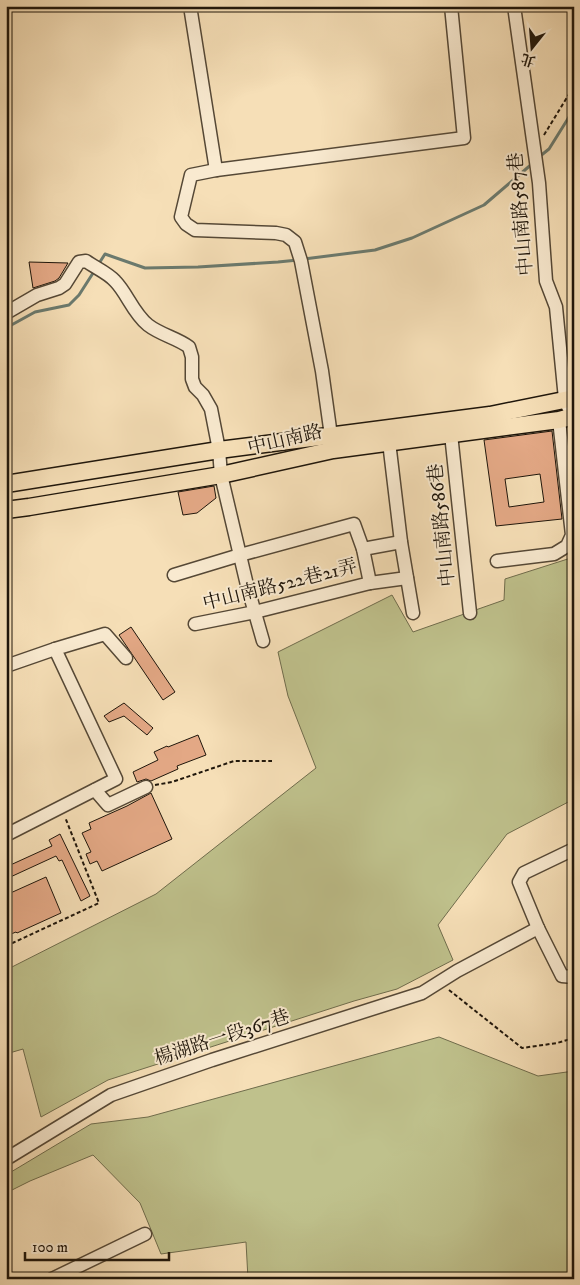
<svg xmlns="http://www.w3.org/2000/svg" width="580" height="1285" viewBox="0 0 580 1285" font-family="'IM FELL DW Pica','Noto Serif TC',serif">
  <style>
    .green { fill: #bfc18c; stroke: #6f6c4c }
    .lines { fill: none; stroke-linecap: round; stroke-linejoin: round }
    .stream { stroke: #6b7a6e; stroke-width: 3 }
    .building { fill: #e3a885; stroke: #1f160b; fill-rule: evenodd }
    .minor-casing { stroke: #554836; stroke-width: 15 }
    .major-casing { stroke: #1f160b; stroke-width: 19 }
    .path { stroke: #1f160b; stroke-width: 2; stroke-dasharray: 4 2.5; stroke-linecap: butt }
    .minor { stroke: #f9ead0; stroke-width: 12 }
    .major { stroke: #f6dfb7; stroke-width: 16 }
    .labels { text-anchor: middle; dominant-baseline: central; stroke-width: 4; stroke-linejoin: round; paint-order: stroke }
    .street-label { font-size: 19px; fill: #1f160b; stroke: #f9ead0 }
  </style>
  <rect width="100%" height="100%" fill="#f6dfb7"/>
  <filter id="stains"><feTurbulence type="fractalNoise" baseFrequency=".004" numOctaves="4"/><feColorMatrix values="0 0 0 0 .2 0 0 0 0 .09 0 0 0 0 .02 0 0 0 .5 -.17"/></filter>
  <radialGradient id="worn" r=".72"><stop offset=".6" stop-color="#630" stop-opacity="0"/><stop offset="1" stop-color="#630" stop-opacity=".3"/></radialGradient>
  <g class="green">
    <path d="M574,557V799L507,834L438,925L453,960L397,989L354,1001L108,1080L41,1117L23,1049L6,1054V970L156,894L316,768L288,696L278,652L392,595L413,632L504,600L505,579Z"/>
    <path d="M439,1037L538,1076L574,1071V1279H248L246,1242L161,1254L140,1203L93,1155L30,1181L6,1193V1175L91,1124L148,1117Z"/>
  </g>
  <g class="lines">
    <g class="stream">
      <path d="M539,157L549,149L574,109"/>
      <path d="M304,259L375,250L412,238L484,205L533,163"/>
      <path d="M98,265L105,254L145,268L198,267L278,262L298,260"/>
      <path d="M6,328L35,312L69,305L79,295L95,270"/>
    </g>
  </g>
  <g class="building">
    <path d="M29,262L68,263L59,278L55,281L33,288Z"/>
    <path d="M552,431L562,519L496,526L484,440ZM540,474L544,502L509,507L505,479Z"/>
    <path d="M214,486L216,498L197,513L183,515L178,492Z"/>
    <path d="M131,627L175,692L163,700L119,635Z"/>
    <path d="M124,703L153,728L147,735L124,716L109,722L104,716Z"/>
    <path d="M198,735L206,755L177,766L178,769L151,781L146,779L137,782L133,772L158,760L154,752L167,746L168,747Z"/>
    <path d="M151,793L172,839L102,871L97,861L90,864L86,854L91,852L82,833L91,829L89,823L127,806Z"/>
    <path d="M60,834L90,896L81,901L62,860L59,861L56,856L6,879V867L52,846L49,840Z"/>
    <path d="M46,877L61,913L17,933L16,932L6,936V895Z"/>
  </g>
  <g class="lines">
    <g class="minor-casing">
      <g id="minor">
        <path d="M190,6L216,170"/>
        <path d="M514,6L539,183L546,281L556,307L565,399L568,407"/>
        <path d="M6,313L37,295L59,288L65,284L79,262L86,261C94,267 108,273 115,281C127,293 133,313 148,325C161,335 177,338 189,347L192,357V379L195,387L203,395L211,409L219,450L221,475L247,585L263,641"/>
        <path d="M451,434L470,613"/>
        <path d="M389,442L401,542L413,613"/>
        <path d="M332,443L322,371L301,261L295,242L286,235L276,233L195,230L186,224L181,217L191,175L216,170L464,138L451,6"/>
        <path d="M363,549L401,542"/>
        <path d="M497,561L554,554L567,546L572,535L559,420"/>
        <path d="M174,575L240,555L354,524L363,549L370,583L255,612L195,624"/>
        <path d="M370,583L407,578"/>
        <path d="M6,666L55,649"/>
        <path d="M95,790L108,805L146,787"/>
        <path d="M6,835L116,779L55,649L105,634L126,658"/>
        <path d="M574,849L524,873L519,882L538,928L562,976L574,977"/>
        <path d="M6,1159L111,1095L212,1060L422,993L457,971L538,928"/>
        <path d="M52,1279L145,1234"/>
      </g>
    </g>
    <g class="major-casing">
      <g id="major">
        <path d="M6,484L219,450L490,415L574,398"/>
        <path d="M6,510L29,507L221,475L333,450L559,420L574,416"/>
      </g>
    </g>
    <g class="path">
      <path d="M544,135L574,86"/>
      <path d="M155,785L172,782L234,761H272"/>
      <path d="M6,946L99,903L65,817"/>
      <path d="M449,990L522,1048L557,1043L574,1038"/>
    </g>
    <use href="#minor" class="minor"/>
    <use href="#major" class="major"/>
  </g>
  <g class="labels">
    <g class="street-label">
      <text transform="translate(521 214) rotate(-95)">中山南路587巷</text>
      <text transform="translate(285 440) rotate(-13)">中山南路</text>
      <text transform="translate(442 525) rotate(-96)">中山南路586巷</text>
      <text transform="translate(280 585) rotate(-14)">中山南路522巷21弄</text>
      <text transform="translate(222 1038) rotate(-18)">楊湖路一段367巷</text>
    </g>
  </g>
  <rect width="580" height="1285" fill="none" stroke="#f6dfb7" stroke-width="25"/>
  <rect x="8" y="8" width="565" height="1270" fill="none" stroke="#1f160b" stroke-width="2.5"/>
  <rect x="12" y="12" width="555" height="1260" fill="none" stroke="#1f160b"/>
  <g transform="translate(532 48) rotate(197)" stroke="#f9ead0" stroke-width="4" paint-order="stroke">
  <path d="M0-4L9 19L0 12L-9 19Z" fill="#1f160b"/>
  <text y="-8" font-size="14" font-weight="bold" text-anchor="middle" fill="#1f160b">北</text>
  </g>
  <path d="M25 1252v8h144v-8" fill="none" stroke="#1f160b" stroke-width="2.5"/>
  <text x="32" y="1252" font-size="15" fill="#1f160b" stroke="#f9ead0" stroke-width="4" paint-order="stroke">100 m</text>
  <rect width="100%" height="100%" filter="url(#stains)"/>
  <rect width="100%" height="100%" fill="url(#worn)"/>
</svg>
